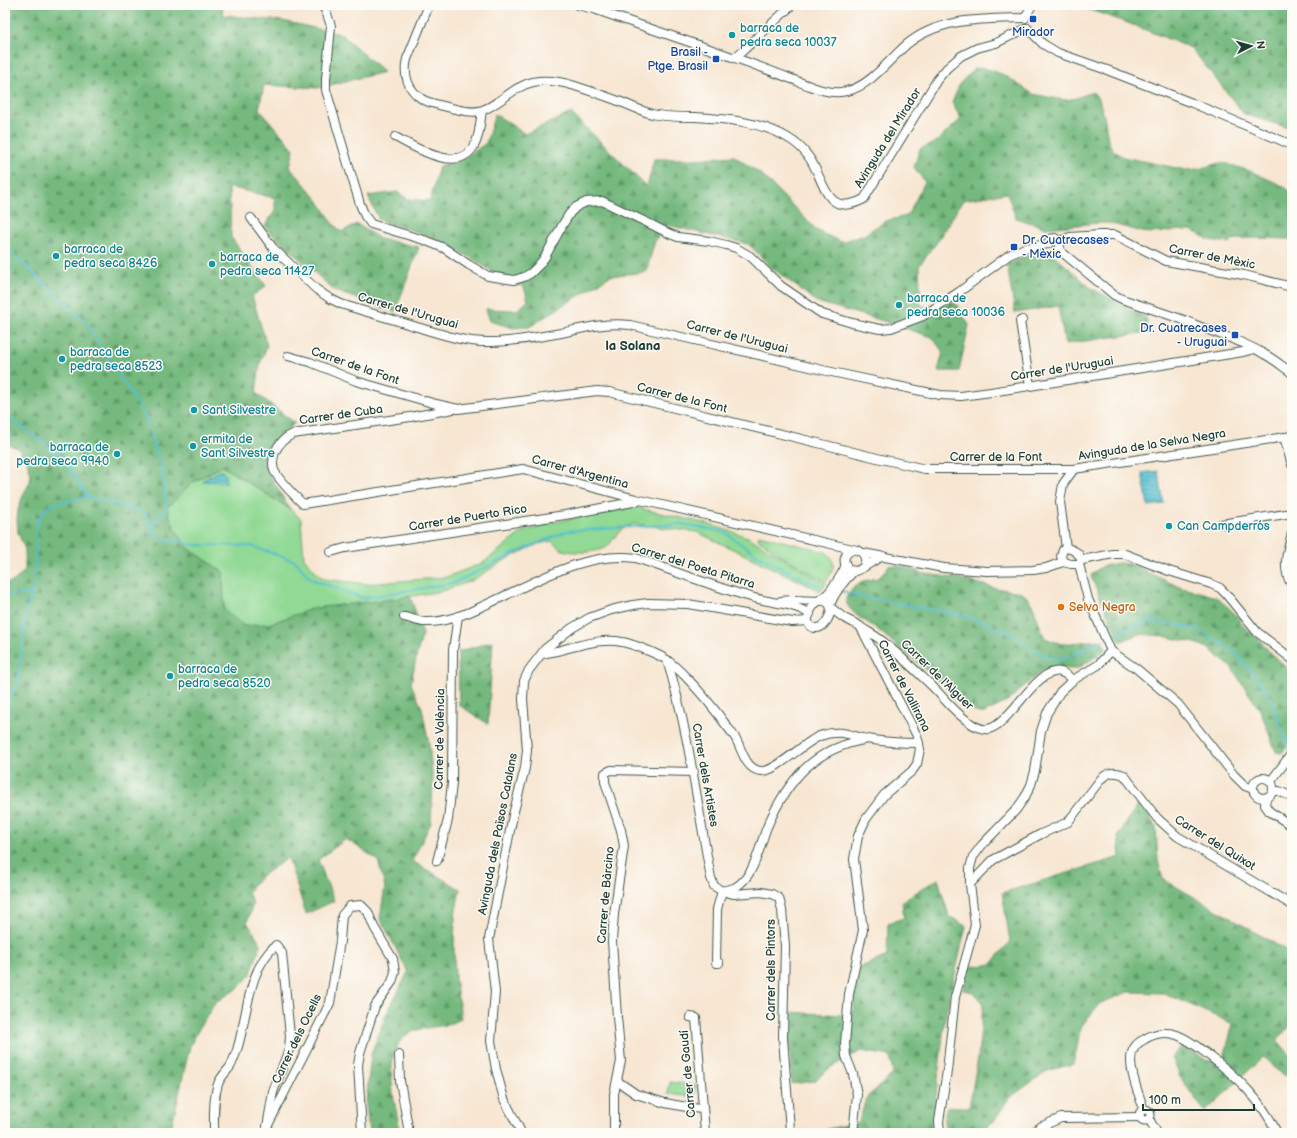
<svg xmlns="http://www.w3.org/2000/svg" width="1297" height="1138" viewBox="0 0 1297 1138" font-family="'Balsamiq Sans',sans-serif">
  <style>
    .green { fill: #91d994; stroke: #588b64 }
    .forest { fill: url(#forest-firs); stroke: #4a7b59 }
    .water { fill: url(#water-rules); stroke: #3a7e81 }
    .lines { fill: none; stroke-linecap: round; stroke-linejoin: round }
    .stream { stroke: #54bfce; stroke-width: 2 }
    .minor-casing { stroke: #3f564c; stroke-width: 10 }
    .minor { stroke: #fff; stroke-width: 8 }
    .transit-dot { fill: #1a4fb4; stroke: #fdfcf7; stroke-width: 1.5 }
    .culture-dot { fill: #0f9aa8; stroke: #fdfcf7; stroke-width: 1.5 }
    .food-dot { fill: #e8710a; stroke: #fdfcf7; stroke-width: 1.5 }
    .labels { text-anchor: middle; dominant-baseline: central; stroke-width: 3; stroke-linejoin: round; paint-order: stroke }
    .culture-label { font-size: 12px; fill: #0d838f; stroke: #fdfcf7; text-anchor: start }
    .transit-label { font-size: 12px; fill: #164399; stroke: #fdfcf7; text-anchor: end }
    .street-label { font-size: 12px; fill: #1f3d34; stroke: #fdfcf7 }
    .food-label { font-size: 12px; fill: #c56008; stroke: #fdfcf7; text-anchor: start }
    .neighbourhood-label { font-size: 13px; font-weight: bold; fill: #1f3d34; stroke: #fdfcf7 }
  </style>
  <defs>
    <pattern id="forest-firs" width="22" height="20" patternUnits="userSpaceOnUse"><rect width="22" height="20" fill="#74b97e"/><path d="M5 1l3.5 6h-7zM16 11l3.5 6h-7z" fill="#5f9868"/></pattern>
    <pattern id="water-rules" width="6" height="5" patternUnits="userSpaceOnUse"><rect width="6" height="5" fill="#54bfce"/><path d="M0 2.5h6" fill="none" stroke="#459ca8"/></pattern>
  </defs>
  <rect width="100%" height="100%" fill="#fdfcf7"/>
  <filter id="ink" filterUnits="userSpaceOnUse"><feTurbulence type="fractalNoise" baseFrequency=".025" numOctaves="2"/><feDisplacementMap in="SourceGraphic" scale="8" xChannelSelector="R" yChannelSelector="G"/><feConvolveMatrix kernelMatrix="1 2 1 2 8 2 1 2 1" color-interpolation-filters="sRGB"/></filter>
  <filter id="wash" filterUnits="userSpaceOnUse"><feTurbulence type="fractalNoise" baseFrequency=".012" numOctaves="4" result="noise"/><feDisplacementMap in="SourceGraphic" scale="16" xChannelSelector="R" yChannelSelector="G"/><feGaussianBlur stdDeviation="0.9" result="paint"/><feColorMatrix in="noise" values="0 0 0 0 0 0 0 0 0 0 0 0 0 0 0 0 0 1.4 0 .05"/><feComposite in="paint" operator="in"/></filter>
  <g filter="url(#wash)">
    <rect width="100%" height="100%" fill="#f7e6d2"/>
    <g class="green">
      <path d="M222,466L290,509L301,519L304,558L320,576L325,579L366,584L446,577L483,563L522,532L555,522L634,507L708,524L748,537L826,584L820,591L697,532L634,524C626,526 619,531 614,538C611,541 610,545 607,547C598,553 570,554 561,549C558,548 555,544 552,541L538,544L507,559L471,581L442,591L395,599L314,608L269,624L244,626L224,610L223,572L187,547L174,528L167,508L193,482Z"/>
      <path d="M759,535L826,552C838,562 833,571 826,582L779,554L758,539Z"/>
      <path d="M670,1082L696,1085L694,1097L668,1094Z"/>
    </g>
    <g class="forest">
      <path d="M5,5H222L223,15L283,21L341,34L384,72L318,88L264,85L259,109L294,149L290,167L318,200L333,223L341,232L357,224L380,239L419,247L395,312L335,291L264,227L275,211V198L229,187L231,237L266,286L252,296L267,346L260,363L256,393L295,423L276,441L264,466L290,509L222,466L193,482L167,508L174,528L187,547L223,572L224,610L244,626L269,624L314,608L395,599L410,596L423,634L417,653L411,684L422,708L429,744L433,782L431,823L412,861L460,889L455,916L454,948L455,978L461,1018C444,1029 432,1025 414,1031C378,1045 395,1106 401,1133H369L366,1103L371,1054L385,1017L408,972L380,918L385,887L378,860L346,839L318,860L334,901L306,914L288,858L261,876L248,892L253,904L247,922L261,944L250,976L238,988L216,1002L202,1023L190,1046L170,1133H5V584L14,581L25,570V549L18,533L17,519L18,510L23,495L30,482L31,474L26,459L18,448L5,444Z"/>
      <path d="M1076,5H1292V129L1244,114L1191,48L1128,23Z"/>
      <path d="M983,68L994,71L1004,75L1033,94L1063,100L1073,99L1093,92L1099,99L1105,120L1108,140L1112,149L1123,157L1186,170L1198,169L1219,163L1228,164L1250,171L1283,186L1292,193V239L1248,238L1238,239L1228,243L1209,240L1191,230H1182L1152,233L1142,232L1109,223H1098L1047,228L1016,218L1007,193L963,200L937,242L919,266L921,307L955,302L969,325L959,371H938L943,352L932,337L883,321L817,302L772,268L748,244L667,225L655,241L646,272L610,276L529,327L513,328L490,321L486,309L517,310L528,301L524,287L493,272L470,257L424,234L379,220L368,196L397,192L408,199L430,201L439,166L462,160L486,143L495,114L525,134L571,113L647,187L654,159H694L734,156L762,175L818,231L841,242L864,235L885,221L907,216L925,182L914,167L920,149L936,142L961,119L952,103L960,83L974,69Z"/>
      <path d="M1032,253L1053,254L1091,288L1146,318L1148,332L1065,344L1058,306L1015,313L1007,265Z"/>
      <path d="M1119,563L1130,564L1136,566L1151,574L1182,588L1200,592L1216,597L1230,609L1239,619L1242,625L1261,641L1271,654L1286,666L1292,675V741L1287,745L1282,753L1276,752L1260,710L1231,667L1208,648L1195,643L1163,636L1138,634L1120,642L1091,577L1092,573L1103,566Z"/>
      <path d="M889,565L904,567L926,574L962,579L994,588L1021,592L1026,596L1033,606L1042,632L1045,638L1062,644L1099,640L1103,643L1106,648L1103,652L1077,669L1051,668L1041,671L1010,699L997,707L984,713H979L974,711L876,628L856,615L850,609L847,604L846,599L848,594L854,587L864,581L878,578L882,575Z"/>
      <path d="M493,641L488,724L459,705L458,652Z"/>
      <path d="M1140,801L1156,828L1158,861L1163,879L1291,953L1292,951V1024L1277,1040L1292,1057V1082L1263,1057L1205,1112L1180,1077L1172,1057L1182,1046L1208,1061L1224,1057L1233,1024L1164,993L1128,992L1099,1004L1080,1028L1077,1048L1073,1064L1047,1071L1009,1098L994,1121L984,1128V1133H945L944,1119L947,1107H969L978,1058L983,1004L973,992L963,990L969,967L992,964L1010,941L1002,893L1120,857L1118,836Z"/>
      <path d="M938,879L949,916L966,926L945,1018L936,1095L935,1133H793V1132L818,1131L859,1122L866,1098L893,1074L890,1056L861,1051L831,1067L814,1081L792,1084L788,1012L844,1015L853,1011L859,968L887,956L888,923L904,918L902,901Z"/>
    </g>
    <g class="water">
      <path d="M221,470L226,475L225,478L227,482L226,484L221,482L202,481Z"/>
      <path d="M1158,471L1164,504L1148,506L1142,473Z"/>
    </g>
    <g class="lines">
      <g class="stream">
        <path d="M5,246L87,324L145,416L162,470L167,508L151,527"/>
        <path d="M5,414L61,456L88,497"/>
        <path d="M842,591L863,597L966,616L1007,632L1041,654L1060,660L1075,654L1103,640"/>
        <path d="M5,595L31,594"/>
        <path d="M1107,638L1124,630L1151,621L1182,626L1199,630L1234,651L1252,672L1269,694L1290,752"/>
        <path d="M5,706L17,685L26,613L34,585L37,521L50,505L85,497L110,502L145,513L155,537L195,545L251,546L295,561L311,579L363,598L454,583L515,553L567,531L681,524L724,532L757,555L802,579L820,586"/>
      </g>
    </g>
  </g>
  <g filter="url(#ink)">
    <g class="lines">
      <g class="minor-casing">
        <g id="minor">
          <path d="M321,5L326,11L331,26L326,79V90L360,204L365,216L371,224L424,240L444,248L469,265L488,276L514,280L524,277L531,273L538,266L545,257L563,224L570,213L576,207L586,202L602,201L650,224L670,234L678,237L709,241L726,245L736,248L750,256L781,286L822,314L852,323L880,329L891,328L923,316L959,292L1009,255L1025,248L1048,244"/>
          <path d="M429,5L407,59C403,75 408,90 422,99C430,104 442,105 451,108C461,110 473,114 483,110C501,103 514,86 533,82C547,79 562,82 575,86C590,91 606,96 621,102C631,106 641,111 652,114C665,117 681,117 694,117C726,119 760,121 788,138C795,142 803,149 808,156C825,178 824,220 864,199L937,80L947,68L961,56L977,48L996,43L1027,28"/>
          <path d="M577,5L594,9C641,26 688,41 735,58C753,64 771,71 789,78C806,84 828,96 847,91C870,86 889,60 906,45C939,17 984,19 1025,18"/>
          <path d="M1025,18L1032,5"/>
          <path d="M1027,28L1043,44L1058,53L1107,70L1192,103L1292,145"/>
          <path d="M735,58L792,5"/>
          <path d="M395,137C415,147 460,176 475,144C480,135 480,121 482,111"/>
          <path d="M251,218L273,248L295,269L316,289L329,298L341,304C366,312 392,319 417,327C441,334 466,343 491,342C514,342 538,337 561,333C584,328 606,322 630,325L827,371L940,395L961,396L991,392L1243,352L1254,349"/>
          <path d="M1060,241L1070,237L1101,235H1115L1166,261L1244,275L1292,287"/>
          <path d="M1048,244L1050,239L1055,238L1060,241V246"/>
          <path d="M1058,249L1114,295L1122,299L1187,321C1212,333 1240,339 1264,354C1274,359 1283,367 1292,373"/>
          <path d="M1022,320L1020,321L1030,386"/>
          <path d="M288,356L310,362L356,381L436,404L458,409L597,391L609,392L818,443L877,458L925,469H1074L1292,436"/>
          <path d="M453,409L410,417L293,434C284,438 279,443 275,452C273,458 272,464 274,470C278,480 295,496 303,504L523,469L636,499L857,550C864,552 867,559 864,566"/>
          <path d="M1284,437L1292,465"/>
          <path d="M1221,524L1292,513"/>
          <path d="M1292,533C1287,553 1281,567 1292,586"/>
          <path d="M1066,548L1060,502L1063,484L1074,469"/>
          <path d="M1066,548L1063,550L1061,556L1063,562L1071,564H1079"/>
          <path d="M1066,548C1073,549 1079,553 1082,560"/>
          <path d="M853,550C841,553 842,570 855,571C860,571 875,559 883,556"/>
          <path d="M331,552L345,548L565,515L638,501"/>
          <path d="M863,553L944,568L987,571L1033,570L1046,568L1063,562"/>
          <path d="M1082,560L1113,554H1125L1169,571L1211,584L1220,588L1226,594L1257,632L1292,659"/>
          <path d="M1079,564L1088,599L1111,651L1137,669L1178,704L1234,775L1245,786L1253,789"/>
          <path d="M781,601L793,600L820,601C841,599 827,630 815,628C802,626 810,609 816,603C820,599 826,596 830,591C836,583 842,575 846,565"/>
          <path d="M830,605C835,591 844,581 854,571"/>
          <path d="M831,608L844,618L860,626L913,728L917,736L920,749L917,764L912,771L884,795L866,819L858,836L854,859L863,930L849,994L845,1044L846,1056L853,1074L857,1095L853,1133"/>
          <path d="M404,617C411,618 418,622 425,622C443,623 467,614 483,606C529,586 583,550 636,558C674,571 712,586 751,597C770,603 793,603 810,614"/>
          <path d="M862,628C870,633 880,638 887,645C903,658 917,672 932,686C944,698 955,713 969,722C974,726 982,730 988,729C1008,726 1032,676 1054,672C1062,670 1068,676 1073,680"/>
          <path d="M542,654C551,652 560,651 568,648C586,644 604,638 622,642C633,644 658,654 667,660C674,665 681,672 687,678C701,693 714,708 726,725C729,729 733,734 736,739C742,750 746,770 761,771C775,773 804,742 820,736C839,729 849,735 867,739C884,742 902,743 919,743"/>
          <path d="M667,660C689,731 697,805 711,878L714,886L722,891L717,909L716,963H719"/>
          <circle cx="1263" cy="788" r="10"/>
          <path d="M1271,781L1292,753"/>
          <path d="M1273,791H1279L1292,797"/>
          <path d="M1266,798L1265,805L1269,811L1292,826"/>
          <path d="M437,861L448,820L452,783L453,650L458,616"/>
          <path d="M970,884L993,860L1041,834L1068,822L1101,779C1108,772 1115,771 1124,775L1157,818L1177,836L1292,905"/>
          <path d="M690,1017L696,1018L705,1133"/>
          <path d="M399,1055L400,1081L409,1133"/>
          <path d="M617,1081L636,1094L665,1103L692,1108L703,1109"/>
          <circle cx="1145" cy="1115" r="5.5"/>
          <path d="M1144,1110C1139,1094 1131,1077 1131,1060C1131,1050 1136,1043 1145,1039C1154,1033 1167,1031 1177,1035C1188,1039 1198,1047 1207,1054C1236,1076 1262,1100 1277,1133"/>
          <path d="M1149,1119L1157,1133"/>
          <path d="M267,1127L330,1003L340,941L342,915L350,906L361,905L368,912L374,927L393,959L395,972L392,982L375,1006L360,1053L358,1065L362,1133"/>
          <path d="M214,1133C214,1117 213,1100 218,1084C220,1078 226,1072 230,1067C233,1062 235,1055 237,1050C248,1015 247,970 276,945L282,953L290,1036L289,1049L273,1092L267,1127V1133"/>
          <path d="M520,1133V1130L504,1099L496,1069L491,1041L495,992L489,939L513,815L525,768L527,750L523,699L524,681L529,670L545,649L572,628L589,618L611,610L633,605L648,603L688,604L792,622L808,621"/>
          <path d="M614,1133V1094L621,1061L617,1017L612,941L614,914L624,846L621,830L605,782V773L611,770L694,772"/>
          <path d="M789,1133L790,1130L783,1038L785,946L782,910L779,898L772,894L761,892L733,894L722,891C726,890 730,889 734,888C755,877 759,847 767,827C788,779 814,748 868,739"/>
          <path d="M940,1133L939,1121L947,1071L955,997L975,925L970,884V868L973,857L982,845L1016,810L1025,797L1031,785L1035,771L1041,731L1047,713L1054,702L1060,692L1073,680L1098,665L1111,651"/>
          <path d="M1033,1133L1040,1127L1061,1118L1140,1117"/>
        </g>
      </g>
      <use href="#minor" class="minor"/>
    </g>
  </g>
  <g class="transit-dot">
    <rect x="1029" y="15" width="8" height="8" rx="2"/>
    <rect x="712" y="55" width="8" height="8" rx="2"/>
    <rect x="1010" y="243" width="8" height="8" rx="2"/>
    <rect x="1231" y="331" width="8" height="8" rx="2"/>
  </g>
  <g class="culture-dot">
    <circle cx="732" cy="35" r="4"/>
    <circle cx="56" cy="256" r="4"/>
    <circle cx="212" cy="264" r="4"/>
    <circle cx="899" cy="305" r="4"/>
    <circle cx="62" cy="359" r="4"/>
    <circle cx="194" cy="410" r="4"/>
    <circle cx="193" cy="446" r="4"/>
    <circle cx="117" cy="454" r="4"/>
    <circle cx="1169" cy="526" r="4"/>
    <circle cx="170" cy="676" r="4"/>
  </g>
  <circle class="food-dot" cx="1061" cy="607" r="4"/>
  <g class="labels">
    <g class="culture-label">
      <text x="740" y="28">barraca de<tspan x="740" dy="14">pedra seca 10037</tspan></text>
      <text x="64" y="249">barraca de<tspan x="64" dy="14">pedra seca 8426</tspan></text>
      <text x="220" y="257">barraca de<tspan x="220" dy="14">pedra seca 11427</tspan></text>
      <text x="907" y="298">barraca de<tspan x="907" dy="14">pedra seca 10036</tspan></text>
      <text x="70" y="352">barraca de<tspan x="70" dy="14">pedra seca 8523</tspan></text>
      <text x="202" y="410">Sant Silvestre</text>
      <text x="201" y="439">ermita de<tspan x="201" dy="14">Sant Silvestre</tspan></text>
      <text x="109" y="447" text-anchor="end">barraca de<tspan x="109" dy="14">pedra seca 9940</tspan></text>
      <text x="1177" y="526">Can Campderrós</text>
      <text x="178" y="669">barraca de<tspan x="178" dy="14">pedra seca 8520</tspan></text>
    </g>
    <g class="transit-label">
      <text x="1033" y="32" text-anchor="middle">Mirador</text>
      <text x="708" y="52">Brasil -<tspan x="708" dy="14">Ptge. Brasil</tspan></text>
      <text x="1022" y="240" text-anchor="start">Dr. Cuatrecases<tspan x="1022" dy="14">- Mèxic</tspan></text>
      <text x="1227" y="328">Dr. Cuatrecases<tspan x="1227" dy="14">- Uruguai</tspan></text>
    </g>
    <g class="street-label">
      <text transform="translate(888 138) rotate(-58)">Avinguda del Mirador</text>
      <text transform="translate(1212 257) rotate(11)">Carrer de Mèxic</text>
      <text transform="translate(408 311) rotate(16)">Carrer de l'Uruguai</text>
      <text transform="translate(737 337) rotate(14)">Carrer de l'Uruguai</text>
      <text transform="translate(355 366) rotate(19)">Carrer de la Font</text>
      <text transform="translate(1062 369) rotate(-9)">Carrer de l'Uruguai</text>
      <text transform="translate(682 398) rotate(14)">Carrer de la Font</text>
      <text transform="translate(341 415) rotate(-8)">Carrer de Cuba</text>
      <text transform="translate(1152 445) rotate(-9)">Avinguda de la Selva Negra</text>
      <text x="996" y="457">Carrer de la Font</text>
      <text transform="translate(580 472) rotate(15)">Carrer d'Argentina</text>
      <text transform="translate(468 518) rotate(-9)">Carrer de Puerto Rico</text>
      <text transform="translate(693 566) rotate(17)">Carrer del Poeta Pitarra</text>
      <text transform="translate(937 675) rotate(44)">Carrer de l'Alguer</text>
      <text transform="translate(904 686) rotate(63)">Carrer de Vallirana</text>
      <text transform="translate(440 739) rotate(-89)">Carrer de València</text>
      <text transform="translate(705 775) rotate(80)">Carrer dels Artistes</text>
      <text transform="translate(498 834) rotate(-79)">Avinguda dels Països Catalans</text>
      <text transform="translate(1215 843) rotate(32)">Carrer del Quixot</text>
      <text transform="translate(606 895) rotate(-85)">Carrer de Bàrcino</text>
      <text transform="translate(771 970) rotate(-90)">Carrer dels Pintors</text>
      <text transform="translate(297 1039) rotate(-64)">Carrer dels Ocells</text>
      <text transform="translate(688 1074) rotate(-95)">Carrer de Gaudí</text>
    </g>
    <g class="food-label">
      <text x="1069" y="607">Selva Negra</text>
    </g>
    <g class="neighbourhood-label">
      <text x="633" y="346">la Solana</text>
    </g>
  </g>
  <rect width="1297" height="1138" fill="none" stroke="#fdfcf7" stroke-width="20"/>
  <g transform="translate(1251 46) rotate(84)" stroke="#fdfcf7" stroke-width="3" paint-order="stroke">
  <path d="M0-3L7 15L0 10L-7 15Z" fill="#1f3d34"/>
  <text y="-6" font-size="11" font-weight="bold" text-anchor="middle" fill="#1f3d34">N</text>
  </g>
  <path d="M1143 1104v6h111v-6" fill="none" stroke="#1f3d34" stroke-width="2"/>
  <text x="1149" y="1104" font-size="12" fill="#1f3d34" stroke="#fdfcf7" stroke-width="3" paint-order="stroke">100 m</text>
</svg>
